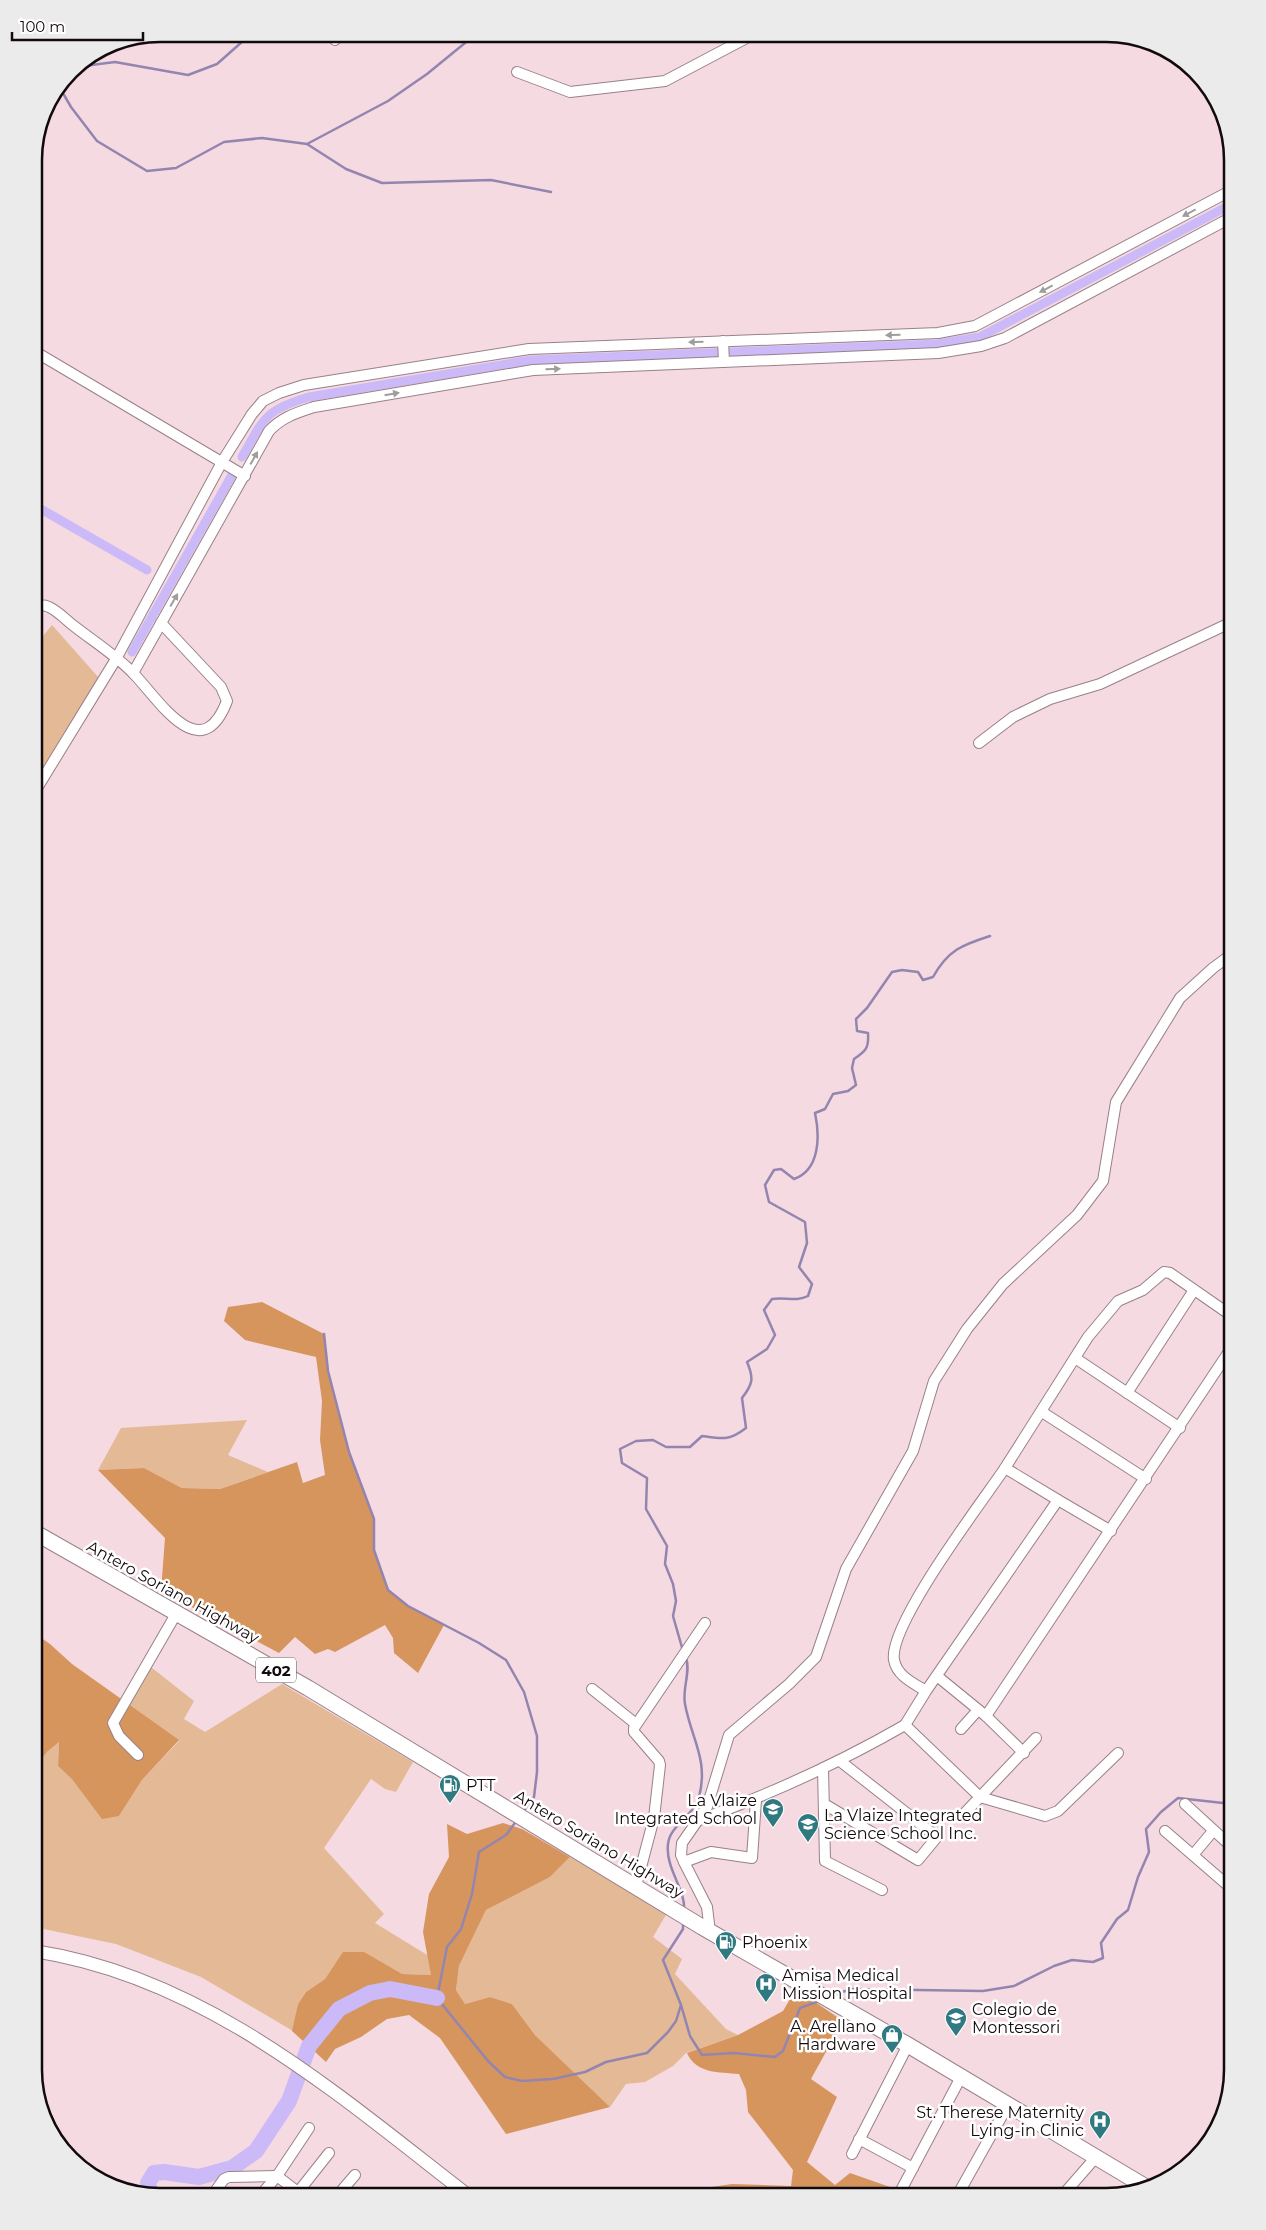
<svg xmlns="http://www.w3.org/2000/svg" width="1266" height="2230" viewBox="0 0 1266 2230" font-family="Montserrat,sans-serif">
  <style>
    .green { fill: #e4b996 }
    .forest { fill: #d6955d }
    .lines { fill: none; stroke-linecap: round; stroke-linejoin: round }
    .stream { stroke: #9485b0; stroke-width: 2.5 }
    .canal { stroke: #cbbaf7; stroke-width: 9 }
    .river { stroke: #cbbaf7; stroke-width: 16 }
    .minor-casing { stroke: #998188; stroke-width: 12 }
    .tertiary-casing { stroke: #998188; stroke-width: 14 }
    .primary-casing { stroke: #998188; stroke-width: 17 }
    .minor { stroke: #fff; stroke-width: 10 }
    .tertiary { stroke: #fff; stroke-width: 12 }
    .primary { stroke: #fff; stroke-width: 15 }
    .oneway { fill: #a09d9e }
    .labels { text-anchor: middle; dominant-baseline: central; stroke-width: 5; stroke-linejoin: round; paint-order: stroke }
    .shield { fill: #fff; stroke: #595455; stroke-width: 1 }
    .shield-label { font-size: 15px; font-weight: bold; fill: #120a0c }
    .street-label { font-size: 16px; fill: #120a0c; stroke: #fff }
    .poi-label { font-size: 16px; fill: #120a0c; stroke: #fff; text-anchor: start }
    .rim { fill: none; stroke: #120a0c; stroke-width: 2.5 }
  </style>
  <rect width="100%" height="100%" fill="#f5dae1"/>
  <g class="green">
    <path d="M52,625L99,678L34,784V647Z"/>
    <path d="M247,1420L228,1455L268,1472L220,1489L182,1488L144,1468L98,1470L121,1428Z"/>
    <path d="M147,1664L194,1701L184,1719L205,1732L282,1684L413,1762L396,1792L385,1789L371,1779L324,1848L384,1914L375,1923L429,1956L431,1975L402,1974L344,1952L325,1979L306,1992L298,2004L293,2031L201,1977L116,1944L34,1927V1768L47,1752L59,1742L58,1766L119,1816L142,1780L179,1741L125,1703Z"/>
    <path d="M570,1857L667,1913L653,1937L682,1959L675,1974L726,2029L738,2035L686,2053L673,2066L645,2082L626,2084L610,2107L535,2035L512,2004L490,1997L465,2004L456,1990L459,1966L486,1910L550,1877Z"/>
  </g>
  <g class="forest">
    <path d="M262,1302L324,1334L328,1371L349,1452L374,1519V1550L387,1590L408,1606L444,1625L418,1673L394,1653L393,1638L385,1625L335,1652L328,1649L315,1654L295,1637L279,1653L161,1591L165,1538L98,1470L144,1468L182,1488L220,1489L297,1462L303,1483L325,1475L320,1440L322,1401L316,1357L245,1340L224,1321L228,1307Z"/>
    <path d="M34,1633L50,1644L72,1664L179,1740L142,1780L119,1816L102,1819L72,1779L58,1766L59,1742L47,1752L34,1768Z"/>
    <path d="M503,1823L522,1829L570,1857L550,1877L486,1910L459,1966L456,1990L465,2004L490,1997L512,2004L535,2035L610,2107L506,2134L440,2038L409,2015L387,2019L361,2037L335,2049L326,2062L292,2031L298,2004L306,1992L325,1979L343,1952H364L402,1974L431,1975L423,1932L429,1894L449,1857L447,1824L467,1834Z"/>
    <path d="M796,1989L843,2021L811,2079L837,2097L807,2162L835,2185L850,2173L890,2187L884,2196H692L691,2190L732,2184L791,2186L793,2170L748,2112L746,2090L739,2074C719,2072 696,2074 687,2053L738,2035L783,2011Z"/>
  </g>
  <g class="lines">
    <g class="stream">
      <path d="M76,67L115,62L188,75L217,64L243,41L246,34"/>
      <path d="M60,88L71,107L97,141L147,171L176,168L224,142L262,138L307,144L346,169L382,183L491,180L551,192"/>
      <path d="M307,144L388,101L427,74L476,34"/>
      <path d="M324,1334L328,1371L349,1452L374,1519V1550L388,1590L408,1606L479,1643L506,1660L524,1692L537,1736V1772L534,1797L523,1812"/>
      <path d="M683,1651L673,1616L676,1601L673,1584L665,1564L667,1546L646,1509L647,1478L622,1463L620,1449L636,1441L653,1440L666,1447H690L702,1436C723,1439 729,1441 746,1428L742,1398C753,1384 754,1378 747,1362L767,1349L775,1335L764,1310L772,1299C786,1297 796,1302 808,1296L812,1284L799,1267L807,1243L805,1222L769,1202L765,1185L774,1170L781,1169L794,1179C820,1170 820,1136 815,1113L825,1109L833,1094L848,1091L856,1085L852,1068L854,1059C866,1051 869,1048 868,1033L857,1031L856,1019L867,1008L892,972L902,970L918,972L923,980L933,977C948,950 962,945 990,936"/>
      <path d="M517,1820L506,1835L479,1852L472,1894L461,1929L447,1947L437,1998L488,2061L505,2077L522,2081L553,2079L585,2072L606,2062L647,2053L668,2032L676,2021L681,2005L663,1960L683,1929V1922"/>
      <path d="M684,1910C686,1890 665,1868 668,1844C670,1825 693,1817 699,1797C709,1760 691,1738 685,1704C682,1689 691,1671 686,1658"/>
      <path d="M834,1995L851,1989L983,1991L1014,1986L1054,1966L1072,1960L1093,1962L1103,1958L1101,1943L1117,1919L1128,1910L1138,1877L1149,1852L1146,1829L1161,1812L1178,1798L1232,1804"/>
      <path d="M681,2005L690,2036L702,2055L734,2053L775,2057L783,2051L800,2008L819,2001"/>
    </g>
    <g class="canal">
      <path d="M242,457C264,419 264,410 309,397L531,360L937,344L980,337L1232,204"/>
      <path d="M34,505L147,570"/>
      <path d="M132,652L232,475"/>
    </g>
    <path class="river" d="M151,2195L148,2183L154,2173L164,2172L199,2177L232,2168L256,2151L289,2101L309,2046L339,2009L370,1993L390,1989L437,1998"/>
    <g class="minor-casing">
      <g id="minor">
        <path d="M333,34L335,40"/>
        <path d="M517,72L570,92L665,81L754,34"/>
        <path d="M723,341L724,362"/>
        <path d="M34,351L245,476"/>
        <path d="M34,606C39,605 45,605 49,607C58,611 66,620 74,626C93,641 117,656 134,674C159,700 201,769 227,701L221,687L161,623"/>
        <path d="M133,673L269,431C282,417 296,413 314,407L533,370L938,353L981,346L1005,338L1232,217"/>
        <path d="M979,743L1013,717L1050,699L1100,684L1232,622"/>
        <path d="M34,793L116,659L222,462L252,414L263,401L279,393L304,385L529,349L938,333L975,326L1232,190"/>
        <path d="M1075,1358L1180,1428"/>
        <path d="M1127,1393L1194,1290"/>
        <path d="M1042,1412L1146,1479"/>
        <path d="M1005,1468L1088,1337L1118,1301L1143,1290L1164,1272L1170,1273L1232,1316"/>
        <path d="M1058,1500L1111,1531"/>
        <path d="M937,1676L986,1716L1024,1753"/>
        <path d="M592,1689L636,1724"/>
        <path d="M986,1716L1232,1347"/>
        <path d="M905,1725L926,1691L1058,1500L1005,1468C982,1502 888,1625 894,1660C897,1676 913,1683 926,1691"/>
        <path d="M961,1729L978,1710"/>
        <path d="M138,1755L119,1736L113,1723L176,1614"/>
        <path d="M823,1768L825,1861L882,1890"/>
        <path d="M1185,1804L1232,1847"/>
        <path d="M826,1805L918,1860L937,1837L840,1761"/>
        <path d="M962,1816L1036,1738"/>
        <path d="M699,1820C771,1794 839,1763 905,1725L980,1797L1045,1816L1058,1811L1118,1753"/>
        <path d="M1165,1831L1232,1889"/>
        <path d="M1193,1855L1213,1831"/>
        <path d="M684,1862L711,1852L752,1858L756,1800"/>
        <path d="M636,1886L654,1818L660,1765L659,1761L634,1732V1728L705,1623"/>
        <path d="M710,1932L707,1907L684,1862L681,1855L682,1843L707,1807L729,1735L789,1684L816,1657L846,1569L913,1451L934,1381L967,1329L1003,1284L1077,1215L1103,1181L1116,1102L1180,998L1213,968L1232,954"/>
        <path d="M859,2139L913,2168"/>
        <path d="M852,2154L908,2045"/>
        <path d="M212,2196L224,2179L229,2177L277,2176L303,2196"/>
        <path d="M260,2196L277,2176L309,2128"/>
        <path d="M295,2196L329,2153"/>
        <path d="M337,2196L355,2175"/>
        <path d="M374,2196L377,2193"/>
        <path d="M898,2196L961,2077"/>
        <path d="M957,2196L1008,2105"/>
        <path d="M1062,2196L1096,2157"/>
      </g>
    </g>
    <g class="tertiary-casing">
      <path id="tertiary" d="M34,1951C205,1977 337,2094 469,2196"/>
    </g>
    <g class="primary-casing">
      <path id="primary" d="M34,1532L308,1688L702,1927L908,2045L1146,2187"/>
    </g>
    <use href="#minor" class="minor"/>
    <use href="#tertiary" class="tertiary"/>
    <use href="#primary" class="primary"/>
  </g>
  <defs><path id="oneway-solid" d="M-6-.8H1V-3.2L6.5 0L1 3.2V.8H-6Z" transform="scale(1.25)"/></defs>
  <g class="oneway">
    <use href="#oneway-solid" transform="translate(1189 213) rotate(152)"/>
    <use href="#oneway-solid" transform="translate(1046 289) rotate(152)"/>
    <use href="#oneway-solid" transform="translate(893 335) rotate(178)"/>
    <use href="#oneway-solid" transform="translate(696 342) rotate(178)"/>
    <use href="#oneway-solid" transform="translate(553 369) rotate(-2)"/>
    <use href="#oneway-solid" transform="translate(392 394) rotate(-10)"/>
    <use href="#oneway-solid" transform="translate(254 458) rotate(-61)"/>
    <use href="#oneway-solid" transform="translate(174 600) rotate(-60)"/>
  </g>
  <defs>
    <g id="fuel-pin" transform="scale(1.125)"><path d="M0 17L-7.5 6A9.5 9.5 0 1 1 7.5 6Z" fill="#307980" stroke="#fff"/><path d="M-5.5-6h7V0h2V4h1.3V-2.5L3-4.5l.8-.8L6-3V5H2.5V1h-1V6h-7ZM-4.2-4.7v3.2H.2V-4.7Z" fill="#fff"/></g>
    <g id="school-pin" transform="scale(1.125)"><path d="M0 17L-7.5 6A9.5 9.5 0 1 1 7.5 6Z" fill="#307980" stroke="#fff"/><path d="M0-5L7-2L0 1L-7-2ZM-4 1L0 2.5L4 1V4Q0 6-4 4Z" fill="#fff"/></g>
    <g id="hospital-pin" transform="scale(1.125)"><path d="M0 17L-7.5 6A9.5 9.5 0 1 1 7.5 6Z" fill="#307980" stroke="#fff"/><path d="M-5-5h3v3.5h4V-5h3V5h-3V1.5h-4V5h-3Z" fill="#fff"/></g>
    <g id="shop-pin" transform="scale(1.125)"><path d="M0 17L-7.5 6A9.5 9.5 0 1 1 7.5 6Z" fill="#307980" stroke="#fff"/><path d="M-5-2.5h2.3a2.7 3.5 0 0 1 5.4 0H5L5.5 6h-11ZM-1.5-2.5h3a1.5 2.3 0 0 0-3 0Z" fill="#fff"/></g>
  </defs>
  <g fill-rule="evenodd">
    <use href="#fuel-pin" x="450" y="1785"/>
    <use href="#school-pin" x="773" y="1809"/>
    <use href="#school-pin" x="808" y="1824"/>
    <use href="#fuel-pin" x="726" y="1942"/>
    <use href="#hospital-pin" x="766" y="1984"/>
    <use href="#school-pin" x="956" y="2018"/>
    <use href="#shop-pin" x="892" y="2035"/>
    <use href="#hospital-pin" x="1100" y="2121"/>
  </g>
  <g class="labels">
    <rect class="shield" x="256" y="1657.5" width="40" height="25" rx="4"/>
    <g class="shield-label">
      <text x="276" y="1670">402</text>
    </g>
    <g class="street-label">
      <text transform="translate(173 1592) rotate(29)">Antero Soriano Highway</text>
      <text transform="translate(599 1844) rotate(31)">Antero Soriano Highway</text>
    </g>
    <g class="poi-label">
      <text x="466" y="1785">PTT</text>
      <text x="757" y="1800" text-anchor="end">La Vlaize<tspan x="757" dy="18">Integrated School</tspan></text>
      <text x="824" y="1815">La Vlaize Integrated<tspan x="824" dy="18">Science School Inc.</tspan></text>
      <text x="742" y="1942">Phoenix</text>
      <text x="782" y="1975">Amisa Medical<tspan x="782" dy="18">Mission Hospital</tspan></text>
      <text x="972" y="2009">Colegio de<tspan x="972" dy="18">Montessori</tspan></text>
      <text x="876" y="2026" text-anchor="end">A. Arellano<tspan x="876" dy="18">Hardware</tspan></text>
      <text x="1084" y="2112" text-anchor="end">St. Therese Maternity<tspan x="1084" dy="18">Lying-in Clinic</tspan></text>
    </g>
  </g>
  <path d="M0 0H1266V2230H0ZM160 42H1106A118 118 0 0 1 1224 160V2070A118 118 0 0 1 1106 2188H160A118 118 0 0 1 42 2070V160A118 118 0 0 1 160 42Z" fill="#ecebec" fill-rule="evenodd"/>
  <path class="rim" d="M160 42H1106A118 118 0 0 1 1224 160V2070A118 118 0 0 1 1106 2188H160A118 118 0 0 1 42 2070V160A118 118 0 0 1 160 42Z"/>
  <path d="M12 32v8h131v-8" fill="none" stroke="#120a0c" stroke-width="2.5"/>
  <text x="20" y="32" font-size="15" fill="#120a0c" stroke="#ffffff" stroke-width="4" paint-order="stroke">100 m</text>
</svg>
